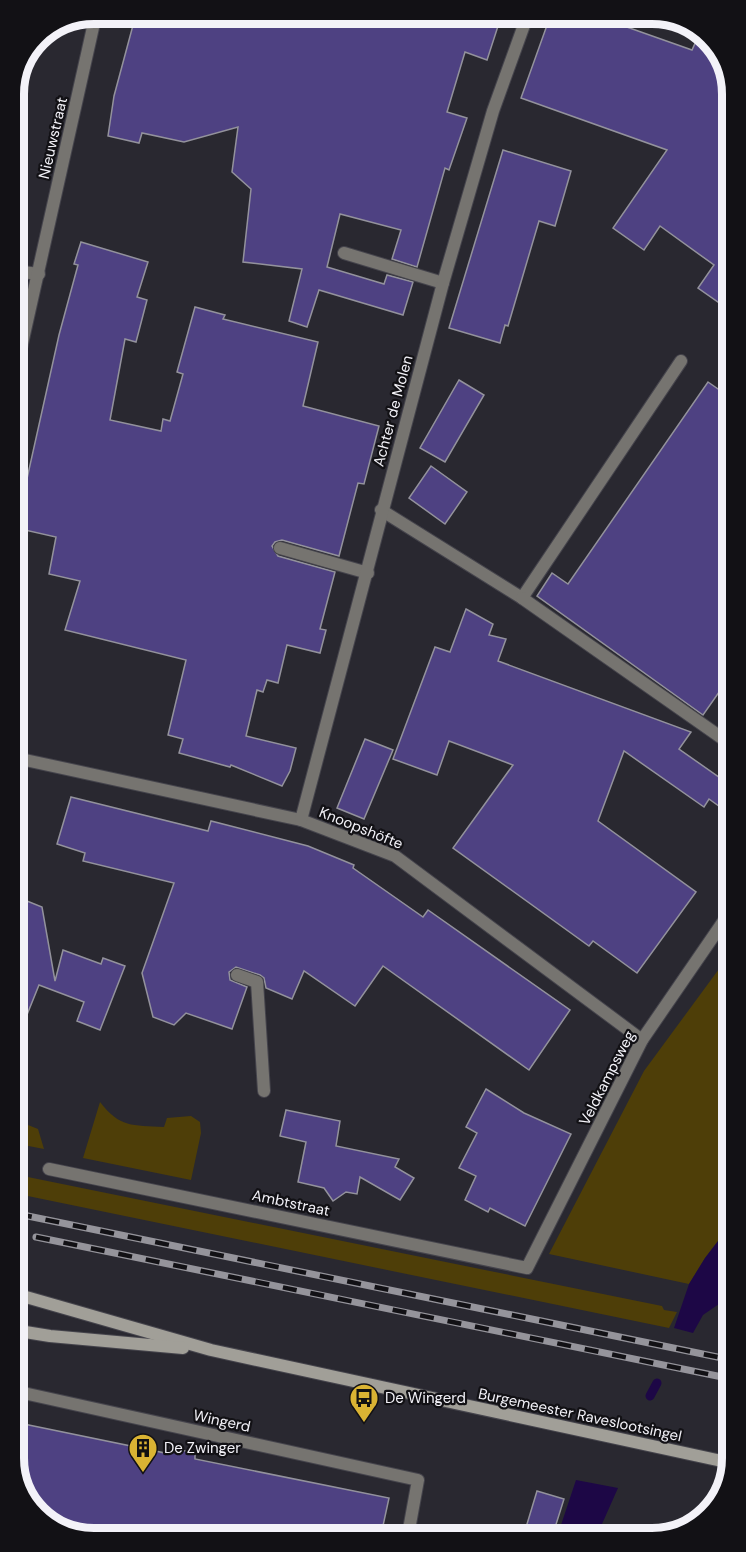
<svg xmlns="http://www.w3.org/2000/svg" width="746" height="1552" viewBox="0 0 746 1552" font-family="'DM Sans',sans-serif">
  <style>
    .green { fill: #4e3e08 }
    .water { fill: #1d0746 }
    .lines { fill: none; stroke-linecap: round; stroke-linejoin: round }
    .stream { stroke: #1d0746; stroke-width: 9 }
    .building { fill: #4e4182; stroke: #93929c; stroke-width: 1.5 }
    .service-casing { stroke: #45444c; stroke-width: 14 }
    .minor-casing { stroke: #45444c; stroke-width: 14 }
    .secondary-casing { stroke: #45444c; stroke-width: 14 }
    .service { stroke: #767470; stroke-width: 12 }
    .minor { stroke: #767470; stroke-width: 12 }
    .secondary { stroke: #a19f98; stroke-width: 12 }
    .rail-casing { stroke: #95949b; stroke-width: 7 }
    .rail { stroke: #121115; stroke-width: 4.5; stroke-dasharray: 14; stroke-linecap: butt }
    .labels { text-anchor: middle; dominant-baseline: central; stroke-width: 4.5; stroke-linejoin: round; paint-order: stroke }
    .street-label { font-size: 15px; fill: #f3f2f8; stroke: #121115 }
    .poi-label { font-size: 15px; fill: #f3f2f8; stroke: #121115; text-anchor: start }
    .rim { fill: none; stroke: #f3f2f8; stroke-width: 8 }
  </style>
  <rect width="100%" height="100%" fill="#292830"/>
  <g class="green">
    <path d="M730,954L731,1224L705,1258L689,1284L549,1254L644,1071Z"/>
    <path d="M100,1102C120,1128 132,1125 164,1127L167,1118L191,1116L200,1122L201,1133L191,1180L83,1158Z"/>
    <path d="M18,1121L38,1129L44,1149L18,1144Z"/>
    <path d="M18,1175L662,1306L664,1310L677,1312L669,1328L18,1194Z"/>
  </g>
  <g class="water">
    <path d="M731,1224L732,1295L703,1315L693,1333L674,1328L689,1284L705,1258Z"/>
    <path d="M576,1480L618,1488L598,1533L558,1534Z"/>
  </g>
  <g class="lines">
    <path class="stream" d="M650,1396L657,1383"/>
  </g>
  <g class="building">
    <path d="M136,14H496L495,18L500,20L487,60L465,52L447,112L467,118L449,170L445,168L417,267L392,259L401,230L340,214L327,267L384,284L387,275L413,282L403,315L319,290L307,327L289,321L302,269L243,262L251,189L232,172L238,127L184,142L142,133L139,143L108,136L114,96Z"/>
    <path d="M551,14H590L692,50L701,30L727,63L728,309L698,288L714,265L660,226L644,250L613,228L667,150L521,98Z"/>
    <path d="M503,150L571,171L555,226L539,221L508,326L505,325L500,343L449,328Z"/>
    <path d="M81,242L148,262L137,297L147,300L136,342L125,339L110,420L161,431L163,419L170,421L183,374L177,372L195,307L225,315L223,319L318,342L303,406L379,426L364,484L358,483L339,556L282,540L275,542L272,546L278,556L335,572L320,629L326,630L320,653L287,645L278,683L267,680L263,692L257,690L246,736L296,748L290,771L282,786L231,765L230,767L179,753L183,739L168,735L186,660L65,630L80,581L49,574L56,537L16,528L59,335L78,265L74,264Z"/>
    <path d="M459,380L484,395L445,462L420,448Z"/>
    <path d="M708,382L728,396L729,678L703,715L537,596L552,573L568,584Z"/>
    <path d="M431,466L467,492L445,524L409,498Z"/>
    <path d="M466,609L493,624L489,635L506,639L498,661L691,732L679,749L730,785V814L709,799L704,807L624,751L598,821L696,892L637,973L593,941L589,946L453,848L513,765L449,741L437,775L393,759L435,647L450,652Z"/>
    <path d="M365,739L393,750L364,819L337,808Z"/>
    <path d="M71,797L208,831L211,821L308,846L354,865L353,868L423,917L428,910L570,1010L529,1070L383,966L355,1006L304,971L292,999L266,988L264,978L260,975L236,967L229,972L230,980L247,987L232,1029L186,1013L174,1025L153,1017L142,973L174,883L83,861L85,853L57,844Z"/>
    <path d="M17,897L42,907L55,981L63,950L101,964L103,958L125,966L100,1030L77,1021L84,1002L39,985L18,1037Z"/>
    <path d="M486,1089L524,1113L571,1134L525,1226L490,1208L488,1212L465,1200L476,1176L459,1168L477,1133L466,1127Z"/>
    <path d="M286,1110L340,1121L336,1146L399,1159L395,1167L414,1178L400,1200L360,1177L357,1194L346,1192L333,1201L324,1188L298,1182L306,1142L280,1136Z"/>
    <path d="M19,1423L170,1454L171,1448L195,1453V1459L389,1498L381,1535L109,1538L61,1528L45,1522L19,1489Z"/>
    <path d="M537,1491L564,1499L553,1534H524Z"/>
  </g>
  <g class="lines">
    <g class="service-casing">
      <g id="service">
        <path d="M344,253L443,283"/>
        <path d="M381,510L522,598L681,361"/>
        <path d="M280,548L368,573"/>
        <path d="M522,598L729,743"/>
        <path d="M237,975L257,982L264,1091"/>
      </g>
    </g>
    <g class="minor-casing">
      <g id="minor">
        <path d="M14,271L39,274"/>
        <path d="M15,375L96,14"/>
        <path d="M16,758L301,820L395,856L642,1040"/>
        <path d="M301,820L443,283L493,111L528,14"/>
        <path d="M49,1169L527,1268L642,1040L730,912"/>
        <path d="M19,1392L418,1480L408,1535"/>
      </g>
    </g>
    <g class="secondary-casing">
      <g id="secondary">
        <path d="M19,1295L211,1350L731,1463"/>
        <path d="M19,1331L50,1336L183,1348"/>
      </g>
    </g>
    <use href="#service" class="service"/>
    <use href="#minor" class="minor"/>
    <use href="#secondary" class="secondary"/>
    <g class="rail-casing">
      <g id="rail">
        <path d="M18,1214L732,1360"/>
        <path d="M36,1237L732,1379"/>
      </g>
    </g>
    <use href="#rail" class="rail"/>
  </g>
  <defs>
    <g id="bus-pin" transform="scale(1.5)"><path d="M0 17L-7.5 6A9.5 9.5 0 1 1 7.5 6Z" fill="#dab333" stroke="#121115"/><path d="M-5-6H5V4H4V6H2V4H-2V6H-4V4H-5ZM-3.5-4V0h7V-4ZM-3.5 1.2v1.5H-2V1.2ZM2 1.2v1.5H3.5V1.2Z" fill="#111"/></g>
    <g id="building-pin" transform="scale(1.5)"><path d="M0 17L-7.5 6A9.5 9.5 0 1 1 7.5 6Z" fill="#dab333" stroke="#121115"/><path d="M-4-6H4V6H1V3H-1V6H-4ZM-2.5-4.3h1.7v1.8h-1.7ZM.8-4.3h1.7v1.8H.8ZM-2.5-1h1.7V.8h-1.7ZM.8-1h1.7V.8H.8Z" fill="#111"/></g>
  </defs>
  <g fill-rule="evenodd">
    <use href="#bus-pin" x="364" y="1398"/>
    <use href="#building-pin" x="143" y="1448"/>
  </g>
  <g class="labels">
    <g class="street-label">
      <text transform="translate(53 138) rotate(-77)">Nieuwstraat</text>
      <text transform="translate(393 411) rotate(-75)">Achter de Molen</text>
      <text transform="translate(361 828) rotate(22)">Knoopshöfte</text>
      <text transform="translate(607 1078) rotate(-63)">Veldkampsweg</text>
      <text transform="translate(291 1203) rotate(12)">Ambtstraat</text>
      <text transform="translate(580 1415) rotate(12)">Burgemeester Raveslootsingel</text>
      <text transform="translate(222 1421) rotate(12)">Wingerd</text>
    </g>
    <g class="poi-label">
      <text x="385" y="1398">De Wingerd</text>
      <text x="164" y="1448">De Zwinger</text>
    </g>
  </g>
  <path d="M0 0H746V1552H0ZM94 24H652A70 70 0 0 1 722 94V1458A70 70 0 0 1 652 1528H94A70 70 0 0 1 24 1458V94A70 70 0 0 1 94 24Z" fill="#121115" fill-rule="evenodd"/>
  <path class="rim" d="M94 24H652A70 70 0 0 1 722 94V1458A70 70 0 0 1 652 1528H94A70 70 0 0 1 24 1458V94A70 70 0 0 1 94 24Z"/>
</svg>
